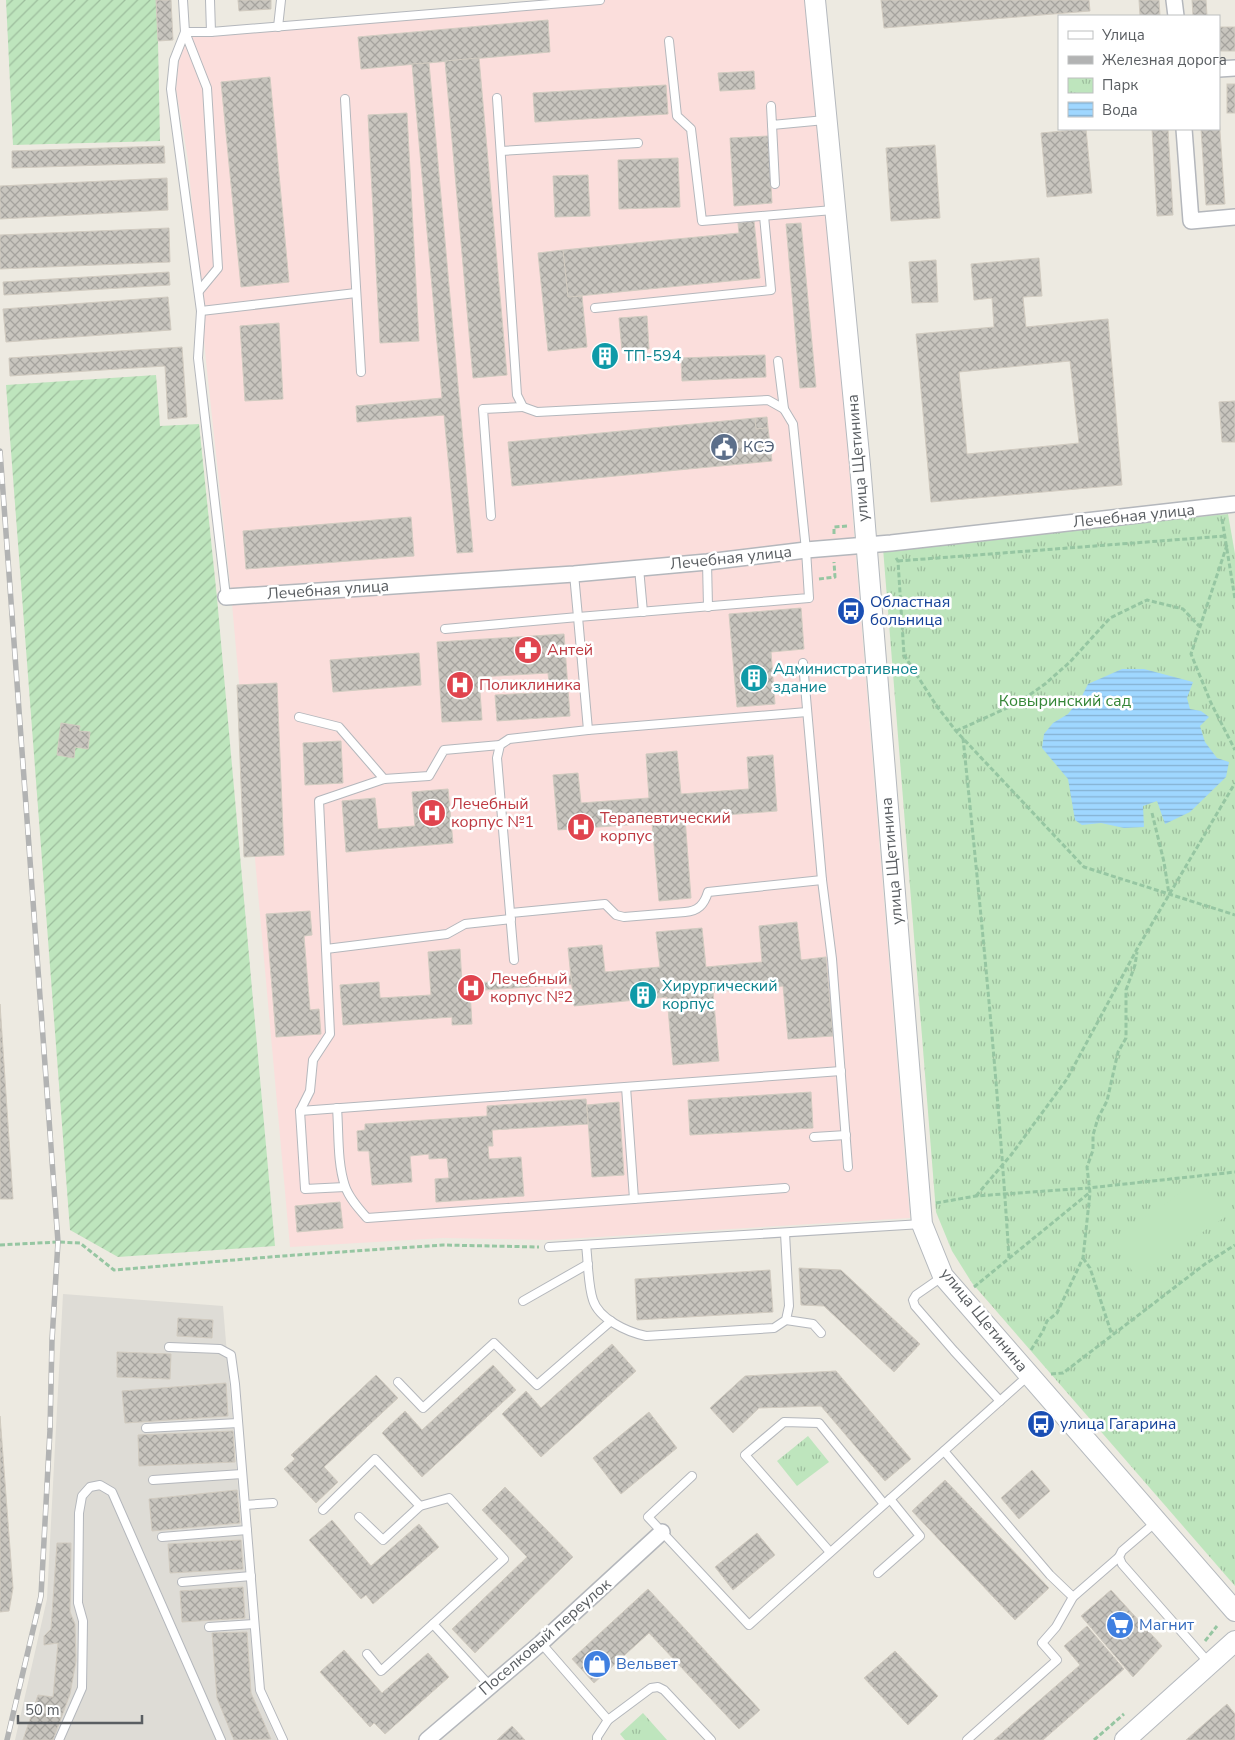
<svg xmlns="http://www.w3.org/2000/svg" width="1235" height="1740" viewBox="0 0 1235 1740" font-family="'Nunito Sans',sans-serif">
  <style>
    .industrial { fill: #dedcd6 }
    .medical { fill: #fbdedc }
    .park { fill: url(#park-tufts) }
    .garden { fill: url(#garden-furrows) }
    .pitch { fill: #bee5bd }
    .water { fill: url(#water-rules) }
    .building { fill: url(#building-cross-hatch); stroke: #d1cbc0; fill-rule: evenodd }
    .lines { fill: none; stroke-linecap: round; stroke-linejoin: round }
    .lane-casing { stroke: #b4b7bc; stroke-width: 10 }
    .street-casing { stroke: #b4b7bc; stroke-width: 18 }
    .secondary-casing { stroke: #b5b9be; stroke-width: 22 }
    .path { stroke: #96c6a2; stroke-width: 3; stroke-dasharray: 5 2.5; stroke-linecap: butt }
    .lane { stroke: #fff; stroke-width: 8 }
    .street { stroke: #fff; stroke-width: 15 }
    .secondary { stroke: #fff; stroke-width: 20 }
    .rail-casing { stroke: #b2b3b3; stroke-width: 5.5 }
    .rail { stroke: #fff; stroke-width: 4; stroke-dasharray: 11; stroke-linecap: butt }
    .labels { text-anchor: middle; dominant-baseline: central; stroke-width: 5; stroke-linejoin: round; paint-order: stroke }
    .culture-label { font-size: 16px; fill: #0d838f; stroke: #fff; text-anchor: start }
    .service-label { font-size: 16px; fill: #4e5e75; stroke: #fff; text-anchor: start }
    .street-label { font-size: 16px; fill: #5a5e62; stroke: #fff }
    .transit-label { font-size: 16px; fill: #164399; stroke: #fff; text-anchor: start }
    .health-label { font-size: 16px; fill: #be3a42; stroke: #fff; text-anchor: start }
    .park-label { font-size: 16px; fill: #358637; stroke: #fff }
    .shop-label { font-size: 16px; fill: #366cbe; stroke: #fff; text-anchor: start }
  </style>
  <defs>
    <pattern id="park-tufts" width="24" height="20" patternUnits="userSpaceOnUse" patternTransform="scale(1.25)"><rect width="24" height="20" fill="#bee5bd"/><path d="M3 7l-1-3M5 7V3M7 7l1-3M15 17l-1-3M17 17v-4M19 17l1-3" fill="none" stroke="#9dbd9d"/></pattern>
    <pattern id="garden-furrows" width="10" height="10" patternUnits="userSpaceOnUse" patternTransform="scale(1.25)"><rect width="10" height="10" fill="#bee5bd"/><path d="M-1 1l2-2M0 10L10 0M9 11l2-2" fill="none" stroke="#9dbd9d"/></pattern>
    <pattern id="water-rules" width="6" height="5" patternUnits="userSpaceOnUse" patternTransform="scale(1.25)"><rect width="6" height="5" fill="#9fd7ff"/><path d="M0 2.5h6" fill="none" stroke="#85b2d2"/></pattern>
    <pattern id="building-cross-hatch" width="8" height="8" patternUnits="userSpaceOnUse" patternTransform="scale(1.25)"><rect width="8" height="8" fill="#c8c5be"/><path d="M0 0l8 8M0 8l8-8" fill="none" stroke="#a5a39e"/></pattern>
  </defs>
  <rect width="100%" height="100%" fill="#edeae1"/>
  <path class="industrial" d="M63,1294L223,1306L255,1690L277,1740H15L47,1599Z"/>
  <path class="medical" d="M590,0H815L854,534L910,1218L549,1240L443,1238L290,1247L231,593L206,361L188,160L176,89L179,61L190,29L211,32Z"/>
  <g class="park">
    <path d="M1228,514L1235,554V1586L972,1283L952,1251L936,1212L883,548Z"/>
    <path d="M808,1436L829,1462L797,1486L777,1461Z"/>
    <path d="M643,1713L667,1740H625L620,1734Z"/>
  </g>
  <g class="garden">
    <path d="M6,0H156L158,41L160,141L13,145Z"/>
    <path d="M156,375L160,426L199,424L217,598L275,1246L118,1257L70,1230L6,385Z"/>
  </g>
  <path class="pitch" d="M1200,1180L1225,1217L1136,1277L1112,1239Z"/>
  <path class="water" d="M1122,669H1144L1193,682L1187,698L1190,709L1201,711L1209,717L1200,726L1205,742L1217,758L1229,762L1226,777L1190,812L1165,824L1157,801L1143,806L1144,827L1124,828L1101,823L1082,825L1075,820L1068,779L1042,748L1044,734L1053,723L1068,714L1082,696L1088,684Z"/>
  <g class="building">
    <path d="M156,0H171L173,40L158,41Z"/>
    <path d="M238,0H271V9L239,11Z"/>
    <path d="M881,0H1089L1090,11L884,28Z"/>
    <path d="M1139,0H1159L1160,16H1140Z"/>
    <path d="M1192,0H1206L1207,16H1193Z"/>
    <path d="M548,20L550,52L361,69L358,37Z"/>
    <rect x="1220" y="27" width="15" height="24"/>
    <path d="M479,58L507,375L473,378L445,61Z"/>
    <path d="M429,63L473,552L457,553L444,415L357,422L356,406L442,398L412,64Z"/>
    <path d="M754,71L755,89L720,91L718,73Z"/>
    <path d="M270,77L289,282L241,287L221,82Z"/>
    <rect x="1227" y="84" width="8" height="29"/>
    <path d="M666,85L668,114L535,122L533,93Z"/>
    <path d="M407,113L419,341L380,343L368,115Z"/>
    <path d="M1219,117L1225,204L1206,205L1201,129H1219Z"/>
    <path d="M1086,129L1092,193L1047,197L1041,133Z"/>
    <path d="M1152,129H1168L1173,215L1157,216Z"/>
    <path d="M768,136L772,203L734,206L730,138Z"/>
    <path d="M935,145L940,218L891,221L886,148Z"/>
    <path d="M164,146L165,163L12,168V151Z"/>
    <path d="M678,158L680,207L619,209L618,160Z"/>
    <path d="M588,175L590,216L555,217L553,176Z"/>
    <path d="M167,178L168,210L0,219V186Z"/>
    <path d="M754,221L760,278L568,297L563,250L739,233L738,223Z"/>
    <path d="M801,223L816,387L800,388L786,224Z"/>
    <path d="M169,228L170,262L0,269V235Z"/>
    <path d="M563,250L568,297L582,296L587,347L548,351L538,253Z"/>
    <path d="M1039,258L1042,296L1023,297L1026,327L1108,319L1122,485L931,502L916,334L994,327L992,298L974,300L971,264ZM1070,361L1079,443L967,454L959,372Z"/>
    <path d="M936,260L938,302L912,303L909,262Z"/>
    <path d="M169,272L170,285L4,295L3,282Z"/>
    <path d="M168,297L171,330L6,342L3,309Z"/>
    <path d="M647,316L649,349L622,351L619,318Z"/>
    <path d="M279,323L283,399L245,401L240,326Z"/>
    <path d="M182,347L187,417L168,419L165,366L10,376L9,358Z"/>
    <path d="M610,348L611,362L600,363L599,349Z"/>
    <path d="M765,355L766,377L682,381L681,358Z"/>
    <path d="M1235,401V442H1222L1219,402Z"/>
    <path d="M767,417L768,428L756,429L755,418Z"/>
    <path d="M755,418L756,429L768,428L772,461L512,486L508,442Z"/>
    <path d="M411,517L414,556L246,569L243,531Z"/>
    <path d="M801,608L804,649L771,652L775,704L737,707L729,614Z"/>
    <path d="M564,634L570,716L497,721L495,695L550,692L548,673L479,677L482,720L442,722L437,642Z"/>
    <path d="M419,653L421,685L333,692L330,660Z"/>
    <path d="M277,683L284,855L244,857L237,685Z"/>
    <path d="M61,723L80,726L79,731L90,732L88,749L75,747L74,758L57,755Z"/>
    <path d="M341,741L343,783L305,785L303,743Z"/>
    <path d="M677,751L681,794L749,789L747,757L773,755L777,811L685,818L691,898L659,901L652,823L558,830L553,775L578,773L581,803L649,798L646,754Z"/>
    <path d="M448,789L453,843L346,852L342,801L375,798L378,829L415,826L412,792Z"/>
    <path d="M310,911L312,935L304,936L310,1010L319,1009L321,1034L276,1037L266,914Z"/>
    <path d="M797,922L801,960L826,957L833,1036L788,1039L783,986L713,992L719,1061L673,1065L667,997L574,1006L568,948L602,945L605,972L660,967L656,932L702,928L706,967L762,962L759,926Z"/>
    <path d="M460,949L462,984L571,976L572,984L470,991L472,1024L452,1025V1017L343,1025L340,985L379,982L380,998L431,995L428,952Z"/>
    <path d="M0,1004L13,1199H0Z"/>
    <path d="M811,1092L813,1128L690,1135L688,1100Z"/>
    <path d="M586,1099L588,1124L492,1130L493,1146H488L489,1159L521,1157L524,1196L436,1202L435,1179L449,1178L447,1158L429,1159V1154L410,1156L412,1182L372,1185L369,1151H358L357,1131L365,1130V1124L487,1116V1106Z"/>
    <path d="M619,1102L624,1175L592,1177L587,1105Z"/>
    <path d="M340,1202L343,1228L297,1232L295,1206Z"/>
    <path d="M799,1268L841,1270L920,1344L894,1372L824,1306L801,1305Z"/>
    <path d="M770,1270L773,1312L637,1320L635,1279Z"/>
    <path d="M178,1318L213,1320L212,1338L177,1336Z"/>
    <path d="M612,1344L636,1371L541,1457L502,1414L526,1391L541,1408Z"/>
    <path d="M117,1352L171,1354L170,1379L117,1377Z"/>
    <path d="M493,1365L516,1390L422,1477L382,1433L405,1411L422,1430Z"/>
    <path d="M836,1371L911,1459L885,1481L821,1406L759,1408L733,1433L710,1408L745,1376Z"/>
    <path d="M376,1375L398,1398L324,1467L338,1482L316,1503L284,1469L295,1459L291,1455Z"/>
    <path d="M226,1383L228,1416L125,1423L122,1391Z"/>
    <path d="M649,1412L677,1448L621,1494L593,1458Z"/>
    <path d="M0,1416L13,1588L9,1611L0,1612Z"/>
    <path d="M233,1431L235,1462L139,1466L138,1435Z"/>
    <path d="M1032,1470L1050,1491L1019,1519L1001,1498Z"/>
    <path d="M945,1480L1049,1588L1015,1620L912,1511Z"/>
    <path d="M505,1487L573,1557L475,1653L452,1629L527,1557L482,1510Z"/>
    <path d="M237,1490L240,1523L152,1531L149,1499Z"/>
    <path d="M332,1520L371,1566L419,1524L439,1547L373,1604L366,1595L361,1599L309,1540Z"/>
    <path d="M757,1533L775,1555L733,1590L715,1567Z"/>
    <path d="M241,1540L243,1569L170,1573L168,1544Z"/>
    <path d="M57,1543H71L70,1612L75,1624L76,1661L70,1694L53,1740H23L38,1695L53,1697L58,1643L44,1645V1636L51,1629Z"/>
    <path d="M243,1587L245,1618L182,1622L180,1591Z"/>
    <path d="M648,1589L760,1710L739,1729L649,1633L594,1683L572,1659Z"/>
    <path d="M1111,1590L1162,1646L1133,1677L1081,1616Z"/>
    <path d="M1087,1626L1124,1669L1043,1740H994L1080,1665L1064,1646Z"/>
    <path d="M247,1632L251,1693L271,1739L234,1740L217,1698L212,1633Z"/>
    <path d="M344,1650L382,1693L428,1653L449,1677L385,1734L374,1723L370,1727L320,1672Z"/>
    <path d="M895,1651L938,1696L908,1725L864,1678Z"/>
    <path d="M1227,1704L1235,1714V1740H1186Z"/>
    <path d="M512,1726L525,1740H497Z"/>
  </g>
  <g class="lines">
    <g class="lane-casing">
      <g id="lane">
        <path d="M183,0L185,32L174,60L171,89L201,311L198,358L226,597"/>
        <path d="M210,0L211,32"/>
        <path d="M278,27L281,0"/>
        <path d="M669,41L677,116L691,129L702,221L833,210"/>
        <path d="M497,98L517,395L523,407L537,412L768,400L784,409L793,424L806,550L809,598L578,617L588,730L509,739L500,745L497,758L514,960"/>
        <path d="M345,99L361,372"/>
        <path d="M771,106L772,125L825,120"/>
        <path d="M772,125L775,184"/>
        <path d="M501,151L638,143"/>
        <path d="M199,291L218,268L207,88L185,32H211L600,0"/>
        <path d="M595,308L771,290L764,216"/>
        <path d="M201,311L356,293"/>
        <path d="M778,361L784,409"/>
        <path d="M491,516L483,409L523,407"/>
        <path d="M707,562L708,607"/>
        <path d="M639,568L643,612"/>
        <path d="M445,629L578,617L574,574"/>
        <path d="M803,663L822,880L832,959L848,1167"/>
        <path d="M299,717L339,727L384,779"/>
        <path d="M588,730L807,712"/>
        <path d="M511,913L605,904L616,915L624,917L685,912C698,911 704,905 708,892L822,880"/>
        <path d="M326,949L447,934L465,924L511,919"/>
        <path d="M626,1087L634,1199L785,1188"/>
        <path d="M337,1108C339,1133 337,1162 345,1186C349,1198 359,1209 367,1218L634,1199"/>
        <path d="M300,1111L841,1071"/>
        <path d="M814,1137L846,1135"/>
        <path d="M345,1187L305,1189L300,1111L310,1091L313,1060L330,1034L319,801L384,779L429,776L444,750L500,745"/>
        <path d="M586,1245C588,1260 588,1286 593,1300C599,1319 627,1332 646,1336L774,1328L786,1320L789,1306L785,1233"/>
        <path d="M549,1247L922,1224"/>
        <path d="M942,1277L916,1295L913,1300L915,1306L954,1351L1000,1401"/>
        <path d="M523,1301L588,1264"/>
        <path d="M786,1320L813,1324L821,1333"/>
        <path d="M169,1347L220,1349L231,1355L235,1384L260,1690L283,1740"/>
        <path d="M398,1382L423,1408L494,1343L537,1385L611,1321"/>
        <path d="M146,1428L238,1423"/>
        <path d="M944,1451L1050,1575L1073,1597"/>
        <path d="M692,1476L648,1517L749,1625L1029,1375"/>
        <path d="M153,1480L242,1474"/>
        <path d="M245,1505L273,1503"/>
        <path d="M323,1510L375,1459L420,1506"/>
        <path d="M359,1517L383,1540L420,1506L449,1498L504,1559L433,1624L490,1686"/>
        <path d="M1156,1522L1122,1551L1119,1557L1122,1564L1209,1663"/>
        <path d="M162,1537L247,1530"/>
        <path d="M830,1552L745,1455L784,1422L819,1423L884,1504"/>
        <path d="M878,1573L920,1536L890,1499"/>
        <path d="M182,1582L251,1576"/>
        <path d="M209,1627L254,1624"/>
        <path d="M541,1643L608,1720L651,1688L658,1687L664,1690L711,1740"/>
        <path d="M367,1654L381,1671L433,1624"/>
        <path d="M59,1740L82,1688L83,1621L78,1603L79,1513L82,1496L90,1487L100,1485L112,1492L221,1740"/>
        <path d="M597,1740V1737L608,1720"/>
        <path d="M967,1740L1057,1660L1042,1643L1056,1627L1073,1597L1119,1557"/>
      </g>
    </g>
    <g class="street-casing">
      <g id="street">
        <path d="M1174,0L1176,16"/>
        <path d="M1219,69L1235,68"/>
        <path d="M1184,129L1191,221L1235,217"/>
        <path d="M226,597L574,574L707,562L806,550L891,543L1235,504"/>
        <path d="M427,1740L541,1643L662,1532"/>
      </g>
    </g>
    <g class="secondary-casing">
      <g id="secondary">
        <path d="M815,0L860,465L922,1224L943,1276L1235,1611"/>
        <path d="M1125,1740L1235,1641"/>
      </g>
    </g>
    <g class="path">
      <path d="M1222,519L1235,599"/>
      <path d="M834,534V527L848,526"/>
      <path d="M1227,545L1191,654L1211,703L1235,750"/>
      <path d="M896,558L898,561L904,655L936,705L956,731L1084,867L1235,915"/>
      <path d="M898,561L1225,536"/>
      <path d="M819,579L835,577L834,562"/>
      <path d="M956,731L1018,703L1045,684L1070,662L1110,618L1147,600L1183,609L1199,626"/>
      <path d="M963,738C981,911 998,1084 1009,1258"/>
      <path d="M1152,813L1164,862L1169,894"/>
      <path d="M976,1196L1011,1155L1067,1079L1137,949L1235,783"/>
      <path d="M936,1203L976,1196L1088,1188L1235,1172"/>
      <path d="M0,1245L58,1242L80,1243L114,1270L282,1256L443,1245L539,1247"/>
      <path d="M1083,1258L1090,1268L1112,1335"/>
      <path d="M974,1287L1089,1193"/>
      <path d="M1031,1350L1043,1331L1047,1321L1057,1313L1083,1258L1090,1193L1087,1167L1093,1150V1135L1098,1118L1107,1101L1118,1052L1126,1038V990L1135,965L1137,952"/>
      <path d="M1051,1374L1063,1373L1205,1264L1235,1245"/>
      <path d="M1205,1641L1217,1626"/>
      <path d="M1094,1740L1124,1714"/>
    </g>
    <use href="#lane" class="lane"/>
    <use href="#street" class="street"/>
    <use href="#secondary" class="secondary"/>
    <g class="rail-casing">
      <path id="rail" d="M0,451L58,1242L52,1340L50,1430L41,1596L7,1740"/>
    </g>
    <use href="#rail" class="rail"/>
  </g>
  <defs>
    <g id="building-disc" transform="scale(1.4375)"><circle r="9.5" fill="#0f9aa8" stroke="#fff"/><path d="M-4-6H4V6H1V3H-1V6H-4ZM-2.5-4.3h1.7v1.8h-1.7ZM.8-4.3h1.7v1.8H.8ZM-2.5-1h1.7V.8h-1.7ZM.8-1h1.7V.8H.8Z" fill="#fff"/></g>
    <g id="civic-disc" transform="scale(1.4375)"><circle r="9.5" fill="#5c6f8a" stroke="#fff"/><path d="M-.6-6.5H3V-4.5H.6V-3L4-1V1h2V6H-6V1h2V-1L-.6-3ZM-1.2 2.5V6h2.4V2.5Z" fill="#fff"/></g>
    <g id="bus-disc" transform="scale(1.4375)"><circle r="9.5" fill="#1a4fb4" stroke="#fff"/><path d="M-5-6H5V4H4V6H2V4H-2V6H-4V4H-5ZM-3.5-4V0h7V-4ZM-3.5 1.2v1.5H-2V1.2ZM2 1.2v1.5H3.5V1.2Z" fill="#fff"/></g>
    <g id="pharmacy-disc" transform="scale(1.4375)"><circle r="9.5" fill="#e0444e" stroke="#fff"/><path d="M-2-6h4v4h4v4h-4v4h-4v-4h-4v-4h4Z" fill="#fff"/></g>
    <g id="hospital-disc" transform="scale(1.4375)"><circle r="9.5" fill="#e0444e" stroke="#fff"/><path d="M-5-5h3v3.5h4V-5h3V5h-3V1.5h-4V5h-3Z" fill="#fff"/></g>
    <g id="supermarket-disc" transform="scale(1.4375)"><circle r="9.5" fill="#3f7fe0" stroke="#fff"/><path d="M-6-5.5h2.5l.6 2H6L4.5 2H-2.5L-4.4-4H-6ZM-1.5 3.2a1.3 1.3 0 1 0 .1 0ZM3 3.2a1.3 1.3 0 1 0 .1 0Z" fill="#fff"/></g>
    <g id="shop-disc" transform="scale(1.4375)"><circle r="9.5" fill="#3f7fe0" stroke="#fff"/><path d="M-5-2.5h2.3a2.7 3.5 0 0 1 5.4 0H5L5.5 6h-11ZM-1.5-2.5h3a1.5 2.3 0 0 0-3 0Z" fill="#fff"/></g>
  </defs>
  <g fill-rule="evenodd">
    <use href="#building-disc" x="605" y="356"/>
    <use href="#civic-disc" x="724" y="447"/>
    <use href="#bus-disc" x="851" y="611"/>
    <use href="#pharmacy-disc" x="528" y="650"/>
    <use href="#building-disc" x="754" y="678"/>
    <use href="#hospital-disc" x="460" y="685"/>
    <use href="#hospital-disc" x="432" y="813"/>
    <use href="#hospital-disc" x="581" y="827"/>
    <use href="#hospital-disc" x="471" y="988"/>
    <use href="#building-disc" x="643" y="995"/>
    <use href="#bus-disc" x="1041" y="1424"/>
    <use href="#supermarket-disc" x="1120" y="1625"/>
    <use href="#shop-disc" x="597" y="1664"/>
  </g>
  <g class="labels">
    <g class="culture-label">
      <text x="624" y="356">ТП-594</text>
      <text x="773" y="669">Административное<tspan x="773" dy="18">здание</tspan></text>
      <text x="662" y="986">Хирургический<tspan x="662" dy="18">корпус</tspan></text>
    </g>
    <g class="service-label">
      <text x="743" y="447">КСЭ</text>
    </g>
    <g class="street-label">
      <text transform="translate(858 458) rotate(-95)">улица Щетинина</text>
      <text transform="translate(1134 516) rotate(-6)">Лечебная улица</text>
      <text transform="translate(731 558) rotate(-6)">Лечебная улица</text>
      <text transform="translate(328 590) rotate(-4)">Лечебная улица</text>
      <text transform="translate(892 861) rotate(-95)">улица Щетинина</text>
      <text transform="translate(984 1320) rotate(51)">улица Щетинина</text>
      <text transform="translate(545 1637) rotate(-41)">Поселковый переулок</text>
    </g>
    <g class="transit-label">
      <text x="870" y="602">Областная<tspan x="870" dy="18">больница</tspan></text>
      <text x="1060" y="1424">улица Гагарина</text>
    </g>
    <g class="health-label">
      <text x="547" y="650">Антей</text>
      <text x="479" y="685">Поликлиника</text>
      <text x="451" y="804">Лечебный<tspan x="451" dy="18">корпус №1</tspan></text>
      <text x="600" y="818">Терапевтический<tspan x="600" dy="18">корпус</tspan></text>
      <text x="490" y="979">Лечебный<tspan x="490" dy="18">корпус №2</tspan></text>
    </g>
    <g class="park-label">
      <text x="1065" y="701">Ковыринский сад</text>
    </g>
    <g class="shop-label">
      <text x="1139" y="1625">Магнит</text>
      <text x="616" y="1664">Вельвет</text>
    </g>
  </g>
  <rect x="1058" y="15" width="162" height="115" fill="#ffffff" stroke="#bdbfc0"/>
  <rect x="1068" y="31" width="25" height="8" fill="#ffffff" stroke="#bdbfc0"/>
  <text x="1102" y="40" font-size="15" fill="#5a5e62">Улица</text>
  <rect x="1068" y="56" width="25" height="8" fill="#b2b3b3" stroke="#bdbfc0"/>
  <text x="1102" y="65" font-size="15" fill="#5a5e62">Железная дорога</text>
  <rect x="1068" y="78" width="25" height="15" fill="url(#park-tufts)" stroke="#bdbfc0"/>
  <text x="1102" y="90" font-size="15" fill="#5a5e62">Парк</text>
  <rect x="1068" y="102" width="25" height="15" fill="url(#water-rules)" stroke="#bdbfc0"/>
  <text x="1102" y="115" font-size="15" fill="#5a5e62">Вода</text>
  <path d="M18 1715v8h124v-8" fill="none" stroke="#5a5e62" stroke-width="2.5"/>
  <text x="25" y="1715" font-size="15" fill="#5a5e62" stroke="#ffffff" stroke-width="4" paint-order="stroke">50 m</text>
</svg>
